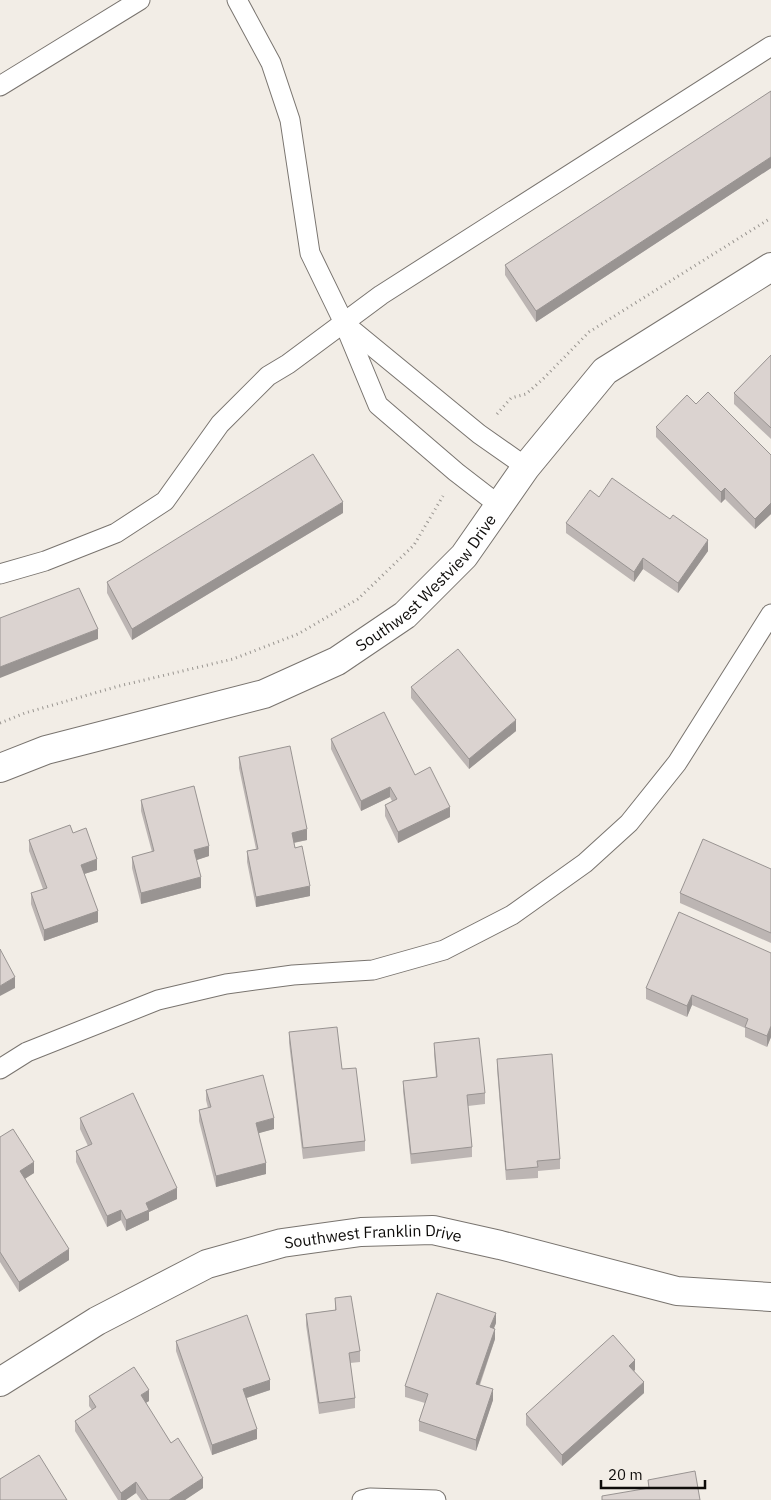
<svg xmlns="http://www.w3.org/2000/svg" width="771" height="1500" viewBox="0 0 771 1500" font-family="'IBM Plex Sans',sans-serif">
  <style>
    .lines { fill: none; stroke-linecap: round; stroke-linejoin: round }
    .service-casing { stroke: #79746f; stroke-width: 21 }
    .minor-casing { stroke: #79746f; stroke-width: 30 }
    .path { stroke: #999590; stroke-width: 3; stroke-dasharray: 1 4; stroke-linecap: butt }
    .service { stroke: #fff; stroke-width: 19 }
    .minor { stroke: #fff; stroke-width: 28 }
    .wall { fill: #bcb5b3 }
    .shaded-wall { fill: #999492 }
    .building { fill: #dbd3d0; stroke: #999492 }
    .labels { text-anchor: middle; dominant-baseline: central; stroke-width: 4; stroke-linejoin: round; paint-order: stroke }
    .street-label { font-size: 16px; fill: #0e0c0a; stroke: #f2ede6 }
  </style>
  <rect width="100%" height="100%" fill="#f2ede6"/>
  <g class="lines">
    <g class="service-casing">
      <g id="service">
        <path d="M237,0L271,63L290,120L310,253L344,323L378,405L456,472L500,506"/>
        <path d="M0,86L140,0"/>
        <path d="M345,324L479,434L526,467"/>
        <path d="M0,574L45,561L116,533L165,501L220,424L268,376L288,364L381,295L771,46"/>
        <path d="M0,1069L27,1052L158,1000L226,984L293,975L373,970L444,950L512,915L585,863L629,823L677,763L771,614"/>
        <path d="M362,1500L370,1498L436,1500"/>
      </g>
    </g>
    <g class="minor-casing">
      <g id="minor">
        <path id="s1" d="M0,768L46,750L264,694L337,661L405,615L464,556L526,467L605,371L771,267"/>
        <path id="s2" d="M0,1382L97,1321L207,1264L282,1243L361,1232L433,1230L500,1245L677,1291L771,1297"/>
      </g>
    </g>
    <g class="path">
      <path d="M497,414L511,398L526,394L543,379L589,332L771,218"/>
      <path d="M0,723L25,713L119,686L233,659L298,634L358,599L414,545L443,496"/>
    </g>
    <use href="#service" class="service"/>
    <use href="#minor" class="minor"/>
  </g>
  <g class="wall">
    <path d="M771,91V168L536,322L505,275V265Z"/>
    <path d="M771,355V439L734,404V393Z"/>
    <path d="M696,404L771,455V514L755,529L725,499L721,503L656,437V427Z"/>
    <path d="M599,497L708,551L678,593L643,569L634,582L566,533V523Z"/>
    <path d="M343,513L132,640L107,593V582Z"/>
    <path d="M411,687L516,731L469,769L411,698Z"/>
    <path d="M331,739L450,817L398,843L385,816V805L392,801L390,797L361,811L331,749Z"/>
    <path d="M239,757L307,840L294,843L310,896L256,907L247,862V851L256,849L239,768Z"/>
    <path d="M141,800L209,856L196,860L201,888L141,904L132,868V857L152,852L141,811Z"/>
    <path d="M73,833L97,870L84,874L98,922L44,941L31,904V893L43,889L29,851V840Z"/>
    <path d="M771,869V943L680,903V893Z"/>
    <path d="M771,953V1037L767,1047L745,1037V1028L692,1005L687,1017L646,999V988Z"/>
    <path d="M289,1032L342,1069L365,1141V1151L303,1159L289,1043Z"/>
    <path d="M434,1043L485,1093V1104L468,1106L472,1147V1157L411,1164L403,1091V1081L436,1077L434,1054Z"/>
    <path d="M497,1059L560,1159V1169L538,1171V1178L506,1180L497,1069Z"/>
    <path d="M206,1090L274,1129L258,1133L266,1174L216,1187L199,1121V1110L208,1108L206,1100Z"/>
    <path d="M80,1118L177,1199L149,1212V1220L126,1231L121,1220L107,1227L76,1162V1151L88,1146L80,1129Z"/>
    <path d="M0,1137L34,1173L24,1179L69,1260L19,1292L0,1262Z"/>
    <path d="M335,1298L360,1351V1362L350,1363L355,1398V1408L319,1414L306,1325V1314L335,1310Z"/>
    <path d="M496,1323L494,1328L495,1339L480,1385L493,1400L476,1451L419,1431V1421L425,1403L405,1397V1386Z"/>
    <path d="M176,1341L270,1390L247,1398L257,1439L212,1455L176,1351Z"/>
    <path d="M635,1370L634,1371L644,1393L562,1466L526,1425V1414Z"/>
    <path d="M89,1396L149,1401L145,1403L171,1443L203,1488L185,1500H141L136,1493L126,1500H118L75,1431V1421L92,1410L89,1406Z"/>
  </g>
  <g class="shaded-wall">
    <path d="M771,157V168L536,322V311Z"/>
    <path d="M725,488V499L721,503V492Z"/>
    <path d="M343,502V513L132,640V629Z"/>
    <path d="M771,503V514L755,529V519Z"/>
    <path d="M708,540V551L678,593V583Z"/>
    <path d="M643,558V569L634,582V572Z"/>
    <path d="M98,629V639L0,678V667Z"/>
    <path d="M516,720V731L469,769V759Z"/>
    <path d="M390,787V797L361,811V801Z"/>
    <path d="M450,807V817L398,843V832Z"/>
    <path d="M307,829V840L292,843V833Z"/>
    <path d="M209,846V856L194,861V850Z"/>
    <path d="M97,859V870L81,875V865Z"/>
    <path d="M201,877V888L141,904V893Z"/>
    <path d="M310,886V896L256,907V897Z"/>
    <path d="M98,911V922L44,941V930Z"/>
    <path d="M15,977V988L0,996V986Z"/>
    <path d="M692,995V1005L687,1017V1006Z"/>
    <path d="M771,1026V1037L767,1047V1036Z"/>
    <path d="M274,1118V1129L256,1134V1123Z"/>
    <path d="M34,1162V1173L20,1182V1171Z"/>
    <path d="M266,1163V1174L216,1187V1176Z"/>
    <path d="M177,1188V1199L149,1212V1220L126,1231V1220L146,1203Z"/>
    <path d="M121,1210V1220L107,1227V1216Z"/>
    <path d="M69,1249V1260L19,1292V1282Z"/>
    <path d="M496,1313V1323L490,1338V1327Z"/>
    <path d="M495,1329V1339L476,1394V1384Z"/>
    <path d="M635,1360V1370L629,1376V1366Z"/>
    <path d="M270,1380V1390L243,1399V1389Z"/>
    <path d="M644,1382V1393L562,1466V1455Z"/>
    <path d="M493,1389V1400L476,1451V1440Z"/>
    <path d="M149,1390V1401L141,1406V1395Z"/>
    <path d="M257,1429V1439L212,1455V1445Z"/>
    <path d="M203,1478V1488L185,1500H169Z"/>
    <path d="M136,1482V1493L126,1500H121V1493Z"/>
  </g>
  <g class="building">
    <path d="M771,91V157L536,311L505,265Z"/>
    <path d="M771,355V428L734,393Z"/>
    <path d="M708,392L771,455V503L755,519L725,488L721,492L656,427L687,395L696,404Z"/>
    <path d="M313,454L343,502L132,629L107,582Z"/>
    <path d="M612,478L670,519L673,515L708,540L678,583L643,558L634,572L566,523L590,490L599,497Z"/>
    <path d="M79,588L98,629L0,667V618Z"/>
    <path d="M458,649L516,720L469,759L411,687Z"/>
    <path d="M384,712L415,775L430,767L450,807L398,832L385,805L397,799L390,787L361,801L331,739Z"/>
    <path d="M290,746L307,829L292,833L295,848L302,846L310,886L256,897L247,851L258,849L239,757Z"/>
    <path d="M194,786L209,846L194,850L201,877L141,893L132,857L154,851L141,800Z"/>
    <path d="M70,825L73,833L86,828L97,859L81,865L98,911L44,930L31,893L47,888L29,840Z"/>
    <path d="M703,839L771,869V933L680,893Z"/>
    <path d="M679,912L771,953V1026L767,1036L745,1027L748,1019L692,995L687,1006L646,988Z"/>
    <path d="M0,949L15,977L0,986Z"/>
    <path d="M337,1027L342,1069L356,1068L365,1141L303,1148L289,1032Z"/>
    <path d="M479,1038L485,1093L467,1095L472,1147L411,1154L403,1081L437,1077L434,1043Z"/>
    <path d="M552,1054L560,1159L537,1161L538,1167L506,1170L497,1059Z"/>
    <path d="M263,1075L274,1118L256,1123L266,1163L216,1176L199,1110L211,1107L206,1090Z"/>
    <path d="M133,1093L177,1188L146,1203L149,1210L126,1220L121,1210L107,1216L76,1151L92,1144L80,1118Z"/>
    <path d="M13,1129L34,1162L20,1171L69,1249L19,1282L0,1252V1137Z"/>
    <path d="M437,1293L496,1313L490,1327L495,1329L476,1384L493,1389L476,1440L419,1421L428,1394L405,1386Z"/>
    <path d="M351,1296L360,1351L349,1353L355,1398L319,1403L306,1314L336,1310L335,1298Z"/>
    <path d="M247,1315L270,1380L243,1389L257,1429L212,1445L176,1341Z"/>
    <path d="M613,1335L635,1360L629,1366L644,1382L562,1455L526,1414Z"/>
    <path d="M134,1367L149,1390L141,1395L171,1443L178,1438L203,1478L169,1500H148L136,1482L121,1493L75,1421L96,1407L89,1396Z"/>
    <path d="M39,1455L67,1500H0V1479Z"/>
    <path d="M695,1471L700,1500H602V1496L649,1488L648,1480Z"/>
  </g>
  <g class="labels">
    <g class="street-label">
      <text stroke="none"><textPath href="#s1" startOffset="474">Southwest Westview Drive</textPath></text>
      <text stroke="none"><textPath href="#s2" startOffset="408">Southwest Franklin Drive</textPath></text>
    </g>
  </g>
  <path d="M601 1480v8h104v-8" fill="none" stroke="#0e0c0a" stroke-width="2.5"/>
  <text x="608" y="1480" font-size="15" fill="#0e0c0a" stroke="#f2ede6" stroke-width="4" paint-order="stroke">20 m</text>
</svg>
